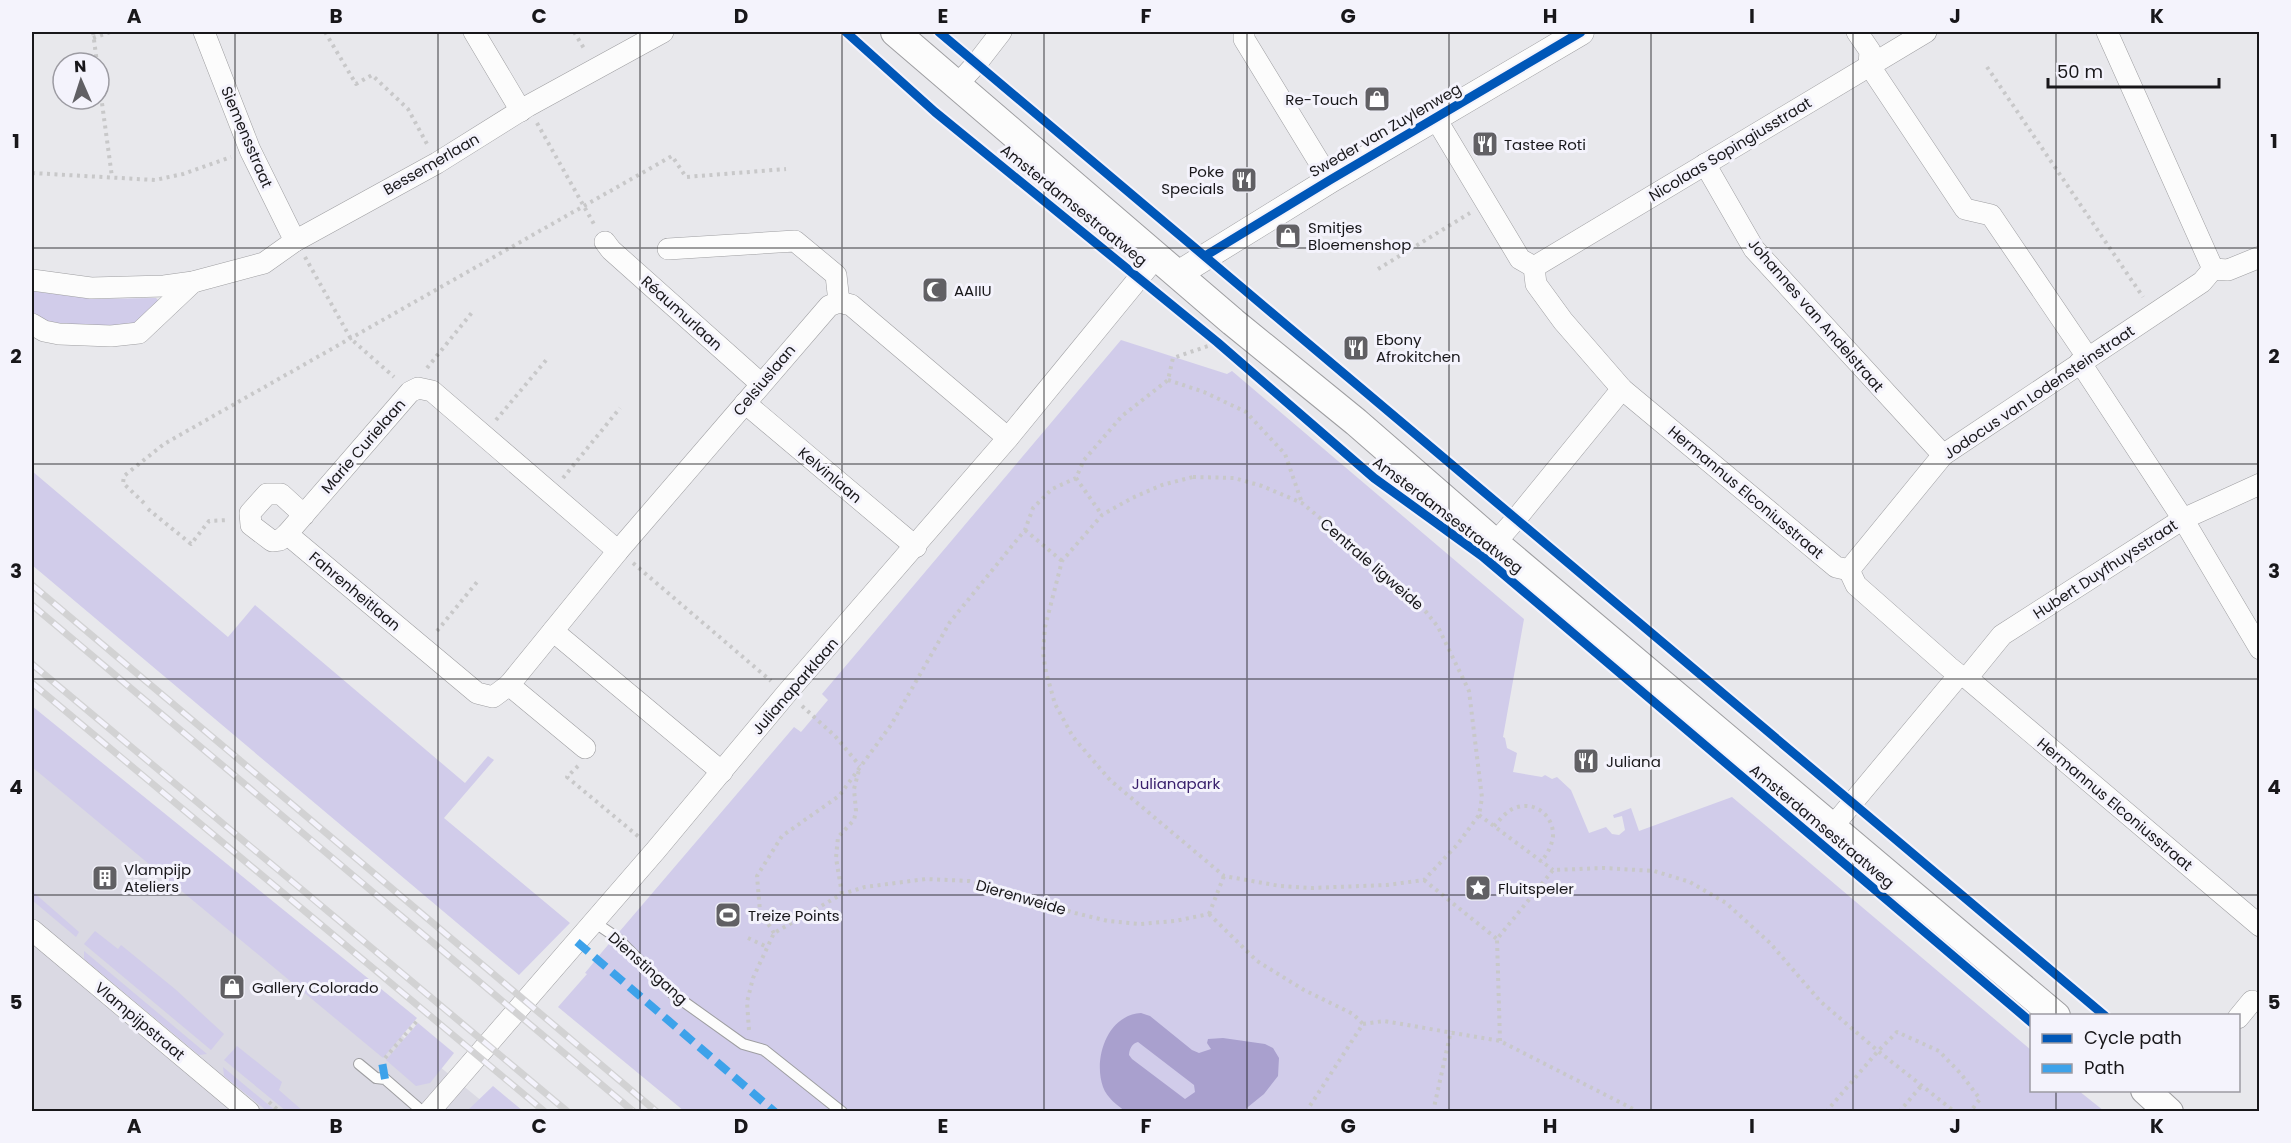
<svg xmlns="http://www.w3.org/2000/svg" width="2291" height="1143" viewBox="0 0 2291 1143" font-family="Poppins,sans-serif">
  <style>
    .built { fill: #dad9e3 }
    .green { fill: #d1ccea }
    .water { fill: #a9a0ce; fill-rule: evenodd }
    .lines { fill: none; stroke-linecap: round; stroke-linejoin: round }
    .service-casing { stroke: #9e9ea1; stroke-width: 12 }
    .minor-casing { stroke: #9e9ea1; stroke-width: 22 }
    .tertiary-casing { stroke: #9e9ea1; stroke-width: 27 }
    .secondary-casing { stroke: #9e9ea1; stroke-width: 30 }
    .path { stroke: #c8c8c9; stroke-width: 4; stroke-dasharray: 3 4.5; stroke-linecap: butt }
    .service { stroke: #fcfcfc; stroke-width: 10 }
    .minor { stroke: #fcfcfc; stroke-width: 21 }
    .tertiary { stroke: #fcfcfc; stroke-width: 26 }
    .secondary { stroke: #fcfcfc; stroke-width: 28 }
    .rail-casing { stroke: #d2d2d3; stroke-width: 7 }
    .rail { stroke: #f4f3fc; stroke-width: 4.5; stroke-dasharray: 14; stroke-linecap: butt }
    .quiet { stroke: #3da2ea; stroke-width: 8; stroke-dasharray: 15 8; stroke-linecap: butt }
    .cycleway-casing { stroke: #f4f3fc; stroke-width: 13 }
    .cycleway { stroke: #0057b8; stroke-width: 9 }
    .grid { fill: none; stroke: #18171a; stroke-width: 1.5; stroke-opacity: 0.55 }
    .labels { text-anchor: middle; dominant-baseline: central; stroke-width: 6; stroke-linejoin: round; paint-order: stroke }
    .poi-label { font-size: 15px; fill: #18171a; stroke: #f4f3fc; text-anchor: start }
    .street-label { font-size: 15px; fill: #18171a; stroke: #f4f3fc }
    .park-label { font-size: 15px; fill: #39206c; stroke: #f4f3fc }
    .neatline { fill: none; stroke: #18171a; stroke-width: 2 }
    .grid-label { font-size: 20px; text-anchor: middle; font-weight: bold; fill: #18171a }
  </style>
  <rect width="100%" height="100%" fill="#e8e8ec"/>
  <path class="built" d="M32,734L494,1111H32Z"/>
  <g class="green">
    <path d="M32,291L93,299L156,298L159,301L136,325L127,328L45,322L32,314Z"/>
    <path d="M1121,340L1227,374L1232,371L1524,619L1503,737L1505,738L1507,748L1517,753L1513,772L1542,777L1545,775L1552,779L1557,777L1571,790L1589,833L1606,827L1612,834L1619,835L1625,830L1622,816L1614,818L1613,815L1631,808L1639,831L1732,797L2031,1050L2032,1090L2079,1091L2104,1111H684L558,1007L587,974L585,973L602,952L794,727L801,732L828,700L822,694Z"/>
    <path d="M32,471L228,637L255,605L465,783L488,756L494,760L444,818L570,923L519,975L32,565Z"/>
    <path d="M32,706L417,1018L383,1058L32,767Z"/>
    <path d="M32,891L79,932L76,937L32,900Z"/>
    <path d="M95,931L118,949L121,945L175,989L224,1034L211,1050L84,944Z"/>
    <path d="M84,951L207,1054L199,1055L84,959Z"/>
    <path d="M418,1023L454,1053L430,1083L416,1086L386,1060Z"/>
    <path d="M237,1046L282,1082L279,1090L303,1111H286L224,1060Z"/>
    <path d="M223,1067L276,1111H267L224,1076Z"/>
    <path d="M493,1086L523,1111H467Z"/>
  </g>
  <path class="water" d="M1141,1013L1150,1016L1192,1050L1199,1053L1211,1049L1207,1043L1208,1039L1223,1038L1265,1044L1273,1048L1279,1058L1278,1076L1264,1094L1243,1111H1125C1117,1105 1107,1098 1103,1087C1093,1059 1107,1015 1141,1013ZM1138,1042L1194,1085L1195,1092L1185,1099L1132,1059L1129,1055C1129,1050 1132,1043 1138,1042Z"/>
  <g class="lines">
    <g class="service-casing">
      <g id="service">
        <path d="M594,922L616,937L673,994L743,1044L764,1050L842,1112"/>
        <path d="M359,1064L376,1078L385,1079L423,1112"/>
      </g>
    </g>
    <g class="minor-casing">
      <g id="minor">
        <path d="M204,32L250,150L295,241"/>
        <path d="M474,32L521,111"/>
        <path d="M1244,32V39L1330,180"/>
        <path d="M1857,32L1870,51L1869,65L1965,209L1991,215L2088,358"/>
        <path d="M2107,32L2213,269"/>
        <path d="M958,84L977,63L1001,32"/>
        <path d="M1436,119L1520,259L1534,267L1536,284L1563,321L1622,389L1836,567L1849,570L1856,585L1949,667L1959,675L1967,678L2260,926"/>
        <path d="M1705,164L1754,249L1943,455"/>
        <path d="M605,242L611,250L760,383"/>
        <path d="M668,249L795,241L836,275L839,302"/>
        <path d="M1534,267L1926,32"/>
        <path d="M32,280L91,288L164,286L193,282L264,263L295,241L437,163L528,106L663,32"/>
        <path d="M32,324L44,331L59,334L111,336L139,333L193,282"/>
        <path d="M2080,362L2183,519L2260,649"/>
        <path d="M745,403L916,547"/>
        <path d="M304,515L281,494H267L250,513L251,525L272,541L280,540L287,534L410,392L418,388L432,391L618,551"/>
        <path d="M287,534L477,693L493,697L509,685"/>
        <path d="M1495,543L1516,519L1622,389"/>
        <path d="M1849,570L1943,455L2202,282L2213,269L2228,270L2260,257"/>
        <path d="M553,631L722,772"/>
        <path d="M1967,678L2002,635L2183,519L2260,484"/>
        <path d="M585,748L509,685L618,551L829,306L839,302L851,305L1008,438"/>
        <path d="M1833,826L1959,675"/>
        <path d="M32,930L249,1112"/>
        <path d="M2238,1018L2252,1001"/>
        <path d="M429,1112L656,850L786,694L1008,438L1157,256"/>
      </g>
    </g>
    <g class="tertiary-casing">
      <path id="tertiary" d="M1178,274L1330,180L1581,32"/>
    </g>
    <g class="secondary-casing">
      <g id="secondary">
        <path d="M895,32L1233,322L1356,422L1495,543L2056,1016"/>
        <path d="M2145,1090L2169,1112"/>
      </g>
    </g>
    <g class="path">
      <path d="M93,32L97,63"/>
      <path d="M325,32L356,84L372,75L408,109L427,144"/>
      <path d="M574,32L585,50"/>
      <path d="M93,38L110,32"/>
      <path d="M1987,67L2143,297"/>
      <path d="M99,81L112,177"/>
      <path d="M537,123L595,226"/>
      <path d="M32,173L155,180L183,174L231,157"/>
      <path d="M305,257L351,339L394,377"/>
      <path d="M1378,269L1470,213"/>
      <path d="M427,368L474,310"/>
      <path d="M1168,380L1204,392L1246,412L1285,454L1302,503"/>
      <path d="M496,420L547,359"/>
      <path d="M1193,477L1234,478L1262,486L1302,503L1399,584L1427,613L1438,627L1469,691L1482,798L1479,815L1457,845L1424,880L1387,885L1311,888L1280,886L1224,876L1110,780L1073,737L1055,704L1046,672L1043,653L1045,627L1062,561L1102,515L1132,498L1162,485Z"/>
      <path d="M563,478L620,408"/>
      <path d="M1076,478L1102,515"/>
      <path d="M144,503L123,483L124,476L164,444L672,156L686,177L786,169"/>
      <path d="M148,509L191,544L209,521L229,520"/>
      <path d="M1025,530L1062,561"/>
      <path d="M633,563L771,681"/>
      <path d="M437,631L477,582"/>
      <path d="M802,706L835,736L860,766"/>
      <path d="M578,766L567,777L639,837"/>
      <path d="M1479,815L1553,870"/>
      <path d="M1494,826C1500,820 1506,811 1515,808C1535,800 1554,816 1553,836C1552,846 1547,854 1541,862"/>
      <path d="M1424,880L1497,939"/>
      <path d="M842,894L836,858L838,837L854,820L856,811L854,789L859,770"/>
      <path d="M1209,914L1257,961L1304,990L1353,1014L1363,1024"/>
      <path d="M1209,914L1224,876"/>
      <path d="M774,933L760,911L757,876L782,836L839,796L891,725L950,622L1025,530L1033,508L1052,489L1076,478L1084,460L1122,416L1168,380L1173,358L1211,345"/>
      <path d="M748,938L767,947"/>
      <path d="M1363,1024L1384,1021L1500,1041L1639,1112"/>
      <path d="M749,1030L747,1002L753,978L774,933L842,894L865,887L926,879L969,881L1075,913L1108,921L1140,924L1175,921L1209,914"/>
      <path d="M1500,1041L1497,939L1553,870L1604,868L1654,871L1690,882L1726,903L1770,943L1820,1001L1878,1051L1955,1112"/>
      <path d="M385,1058L417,1021"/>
      <path d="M269,1102L280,1112"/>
      <path d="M1306,1112L1363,1024"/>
      <path d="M1433,1112L1451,1031"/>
      <path d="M1826,1112L1878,1051L1897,1032L1939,1051L1961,1074L1980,1099L1970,1112"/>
      <path d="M1899,1112L1922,1085"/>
    </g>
    <use href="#service" class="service"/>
    <use href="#minor" class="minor"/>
    <use href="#tertiary" class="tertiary"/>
    <use href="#secondary" class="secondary"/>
    <g class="rail-casing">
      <g id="rail">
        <path d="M32,585L657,1112"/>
        <path d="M32,605L634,1112"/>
        <path d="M32,664L568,1112"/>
        <path d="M32,683L545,1112"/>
      </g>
    </g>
    <use href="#rail" class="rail"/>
    <g class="quiet">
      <path d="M577,942L775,1112"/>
      <path d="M385,1079L382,1062L385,1058"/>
    </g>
    <g class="cycleway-casing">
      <g id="cycleway">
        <path d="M846,32L935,112L1217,342L1374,478L1482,556L2032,1023"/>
        <path d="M939,32L2105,1016"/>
        <path d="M1205,256L1330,180L1581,32"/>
      </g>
    </g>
    <use href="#cycleway" class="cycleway"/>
  </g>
  <path class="grid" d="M235,32V1112M438,32V1112M640,32V1112M842,32V1112M1044,32V1112M1247,32V1112M1449,32V1112M1651,32V1112M1853,32V1112M2056,32V1016M32,248H2260M32,464H2260M32,679H2260M32,895H2260M2056,1090V1112"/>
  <defs>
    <g id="shop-square" transform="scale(1.35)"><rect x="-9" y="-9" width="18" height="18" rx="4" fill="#616064" stroke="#f4f3fc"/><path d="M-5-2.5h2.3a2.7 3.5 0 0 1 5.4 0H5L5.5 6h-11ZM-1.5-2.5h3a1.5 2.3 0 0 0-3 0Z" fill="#fff"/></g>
    <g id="restaurant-square" transform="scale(1.35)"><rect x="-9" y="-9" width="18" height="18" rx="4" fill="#616064" stroke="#f4f3fc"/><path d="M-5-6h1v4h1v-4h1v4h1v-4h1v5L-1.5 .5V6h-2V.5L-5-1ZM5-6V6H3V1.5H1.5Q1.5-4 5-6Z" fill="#fff"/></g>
    <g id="mosque-square" transform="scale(1.35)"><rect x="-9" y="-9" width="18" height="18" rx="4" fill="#616064" stroke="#f4f3fc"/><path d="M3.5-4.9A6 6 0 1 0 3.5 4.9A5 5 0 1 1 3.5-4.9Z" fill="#fff"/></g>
    <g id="building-square" transform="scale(1.35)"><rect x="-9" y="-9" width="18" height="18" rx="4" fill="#616064" stroke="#f4f3fc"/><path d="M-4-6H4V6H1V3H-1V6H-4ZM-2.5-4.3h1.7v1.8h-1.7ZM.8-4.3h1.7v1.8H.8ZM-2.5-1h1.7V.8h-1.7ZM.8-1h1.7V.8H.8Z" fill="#fff"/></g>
    <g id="sight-square" transform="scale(1.35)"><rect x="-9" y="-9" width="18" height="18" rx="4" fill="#616064" stroke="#f4f3fc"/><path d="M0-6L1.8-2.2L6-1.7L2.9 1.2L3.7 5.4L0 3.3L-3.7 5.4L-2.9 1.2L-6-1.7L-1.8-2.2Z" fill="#fff"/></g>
    <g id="stadium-square" transform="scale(1.35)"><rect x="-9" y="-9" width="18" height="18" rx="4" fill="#616064" stroke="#f4f3fc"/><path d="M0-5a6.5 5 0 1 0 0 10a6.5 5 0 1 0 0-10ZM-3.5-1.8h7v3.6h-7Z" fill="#fff"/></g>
  </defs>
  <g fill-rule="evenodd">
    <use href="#shop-square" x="1377" y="99"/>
    <use href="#restaurant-square" x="1485" y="144"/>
    <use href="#restaurant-square" x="1244" y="180"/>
    <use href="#shop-square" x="1288" y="236"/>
    <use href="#mosque-square" x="935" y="290"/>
    <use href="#restaurant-square" x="1356" y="348"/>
    <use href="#restaurant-square" x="1586" y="761"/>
    <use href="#building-square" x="105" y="878"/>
    <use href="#sight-square" x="1478" y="888"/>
    <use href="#stadium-square" x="728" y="915"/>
    <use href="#shop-square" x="232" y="987"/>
  </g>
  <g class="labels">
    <g class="poi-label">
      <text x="1358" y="99" text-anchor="end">Re-Touch</text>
      <text x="1504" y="144">Tastee Roti</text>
      <text x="1224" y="171" text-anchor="end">Poke<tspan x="1224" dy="17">Specials</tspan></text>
      <text x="1308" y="227">Smitjes<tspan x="1308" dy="17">Bloemenshop</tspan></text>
      <text x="954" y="290">AAIIU</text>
      <text x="1376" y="339">Ebony<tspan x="1376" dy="17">Afrokitchen</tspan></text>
      <text x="1606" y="761">Juliana</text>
      <text x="124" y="869">Vlampijp<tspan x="124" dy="17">Ateliers</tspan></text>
      <text x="1498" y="888">Fluitspeler</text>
      <text x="748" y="915">Treize Points</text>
      <text x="252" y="987">Gallery Colorado</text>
    </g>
    <g class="street-label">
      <text transform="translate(1385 130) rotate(-30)">Sweder van Zuylenweg</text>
      <text transform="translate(247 137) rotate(67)">Siemensstraat</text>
      <text transform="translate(1730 149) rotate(-31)">Nicolaas Sopingiusstraat</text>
      <text transform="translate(431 164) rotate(-30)">Bessemerlaan</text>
      <text transform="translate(1074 205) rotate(39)">Amsterdamsestraatweg</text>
      <text transform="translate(682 313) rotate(42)">Réaumurlaan</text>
      <text transform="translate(1816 315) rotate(49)">Johannes van Andelstraat</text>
      <text transform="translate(764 380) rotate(-50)">Celsiuslaan</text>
      <text transform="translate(2039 392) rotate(-34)">Jodocus van Lodensteinstraat</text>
      <text transform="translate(363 446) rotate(-49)">Marie Curielaan</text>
      <text transform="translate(830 475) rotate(40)">Kelvinlaan</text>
      <text transform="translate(1746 492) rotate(40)">Hermannus Elconiusstraat</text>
      <text transform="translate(1448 515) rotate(37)">Amsterdamsestraatweg</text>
      <text transform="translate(1372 564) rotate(41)">Centrale ligweide</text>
      <text transform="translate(2105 569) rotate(-33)">Hubert Duyfhuysstraat</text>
      <text transform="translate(355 591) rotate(40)">Fahrenheitlaan</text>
      <text transform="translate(795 686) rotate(-49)">Julianaparklaan</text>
      <text transform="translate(2115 804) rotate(40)">Hermannus Elconiusstraat</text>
      <text transform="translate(1822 826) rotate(40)">Amsterdamsestraatweg</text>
      <text transform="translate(1021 897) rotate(16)">Dierenweide</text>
      <text transform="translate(648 968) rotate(42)">Dienstingang</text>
      <text transform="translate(140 1021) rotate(40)">Vlampijpstraat</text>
    </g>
    <g class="park-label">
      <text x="1176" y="783">Julianapark</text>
    </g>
  </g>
  <rect width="2291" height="1143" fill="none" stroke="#f4f3fc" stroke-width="66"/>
  <rect x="2030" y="1014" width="210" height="78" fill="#f4f3fc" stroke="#9c9ba2" stroke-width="1.5"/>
  <rect x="2042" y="1034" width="30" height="9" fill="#0057b8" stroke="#9c9ba2" stroke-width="1.5"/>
  <text x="2084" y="1044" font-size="18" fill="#18171a">Cycle path</text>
  <rect x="2042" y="1064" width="30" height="9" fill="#3da2ea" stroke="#9c9ba2" stroke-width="1.5"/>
  <text x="2084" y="1074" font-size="18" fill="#18171a">Path</text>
  <g transform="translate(81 81) rotate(357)"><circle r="28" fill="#f4f3fc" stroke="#9c9ba2" stroke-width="1.5"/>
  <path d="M0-4.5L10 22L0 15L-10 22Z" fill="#616064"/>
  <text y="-9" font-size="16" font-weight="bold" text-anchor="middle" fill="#18171a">N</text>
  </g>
  <path d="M2048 78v9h171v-9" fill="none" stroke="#18171a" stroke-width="3"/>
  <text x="2057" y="78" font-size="18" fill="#18171a" stroke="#f4f3fc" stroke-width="4.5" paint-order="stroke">50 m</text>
  <rect x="33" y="33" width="2225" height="1077" class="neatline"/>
  <g class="grid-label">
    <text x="134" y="23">A</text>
    <text x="336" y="23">B</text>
    <text x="539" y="23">C</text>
    <text x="741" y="23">D</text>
    <text x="943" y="23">E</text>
    <text x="1146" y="23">F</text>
    <text x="1348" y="23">G</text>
    <text x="1550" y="23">H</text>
    <text x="1752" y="23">I</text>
    <text x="1955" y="23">J</text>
    <text x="2157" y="23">K</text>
    <text x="16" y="148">1</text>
    <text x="2274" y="148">1</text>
    <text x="16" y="363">2</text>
    <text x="2274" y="363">2</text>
    <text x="16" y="578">3</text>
    <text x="2274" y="578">3</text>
    <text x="16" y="794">4</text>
    <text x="2274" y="794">4</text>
    <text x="16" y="1009">5</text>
    <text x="2274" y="1009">5</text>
    <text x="134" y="1133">A</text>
    <text x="336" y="1133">B</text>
    <text x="539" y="1133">C</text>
    <text x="741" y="1133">D</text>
    <text x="943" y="1133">E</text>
    <text x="1146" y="1133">F</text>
    <text x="1348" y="1133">G</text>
    <text x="1550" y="1133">H</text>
    <text x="1752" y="1133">I</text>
    <text x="1955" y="1133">J</text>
    <text x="2157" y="1133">K</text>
  </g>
</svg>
